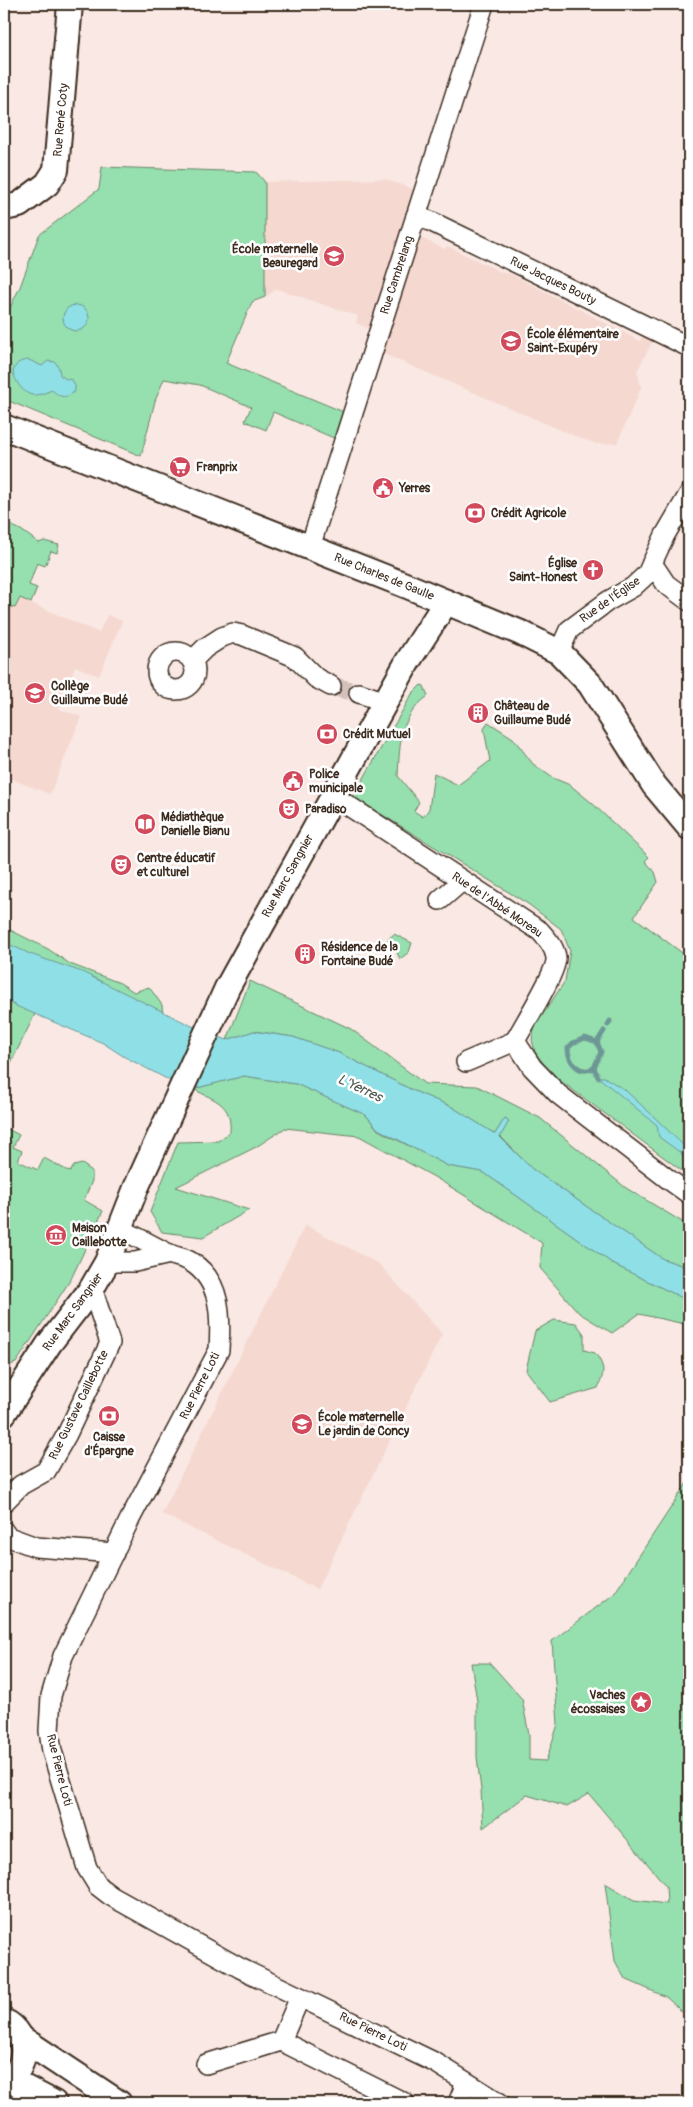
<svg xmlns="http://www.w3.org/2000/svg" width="693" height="2107" viewBox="0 0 693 2107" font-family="Pangolin,sans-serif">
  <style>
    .built { fill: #f5d8d0 }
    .green { fill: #96dfae; stroke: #688466 }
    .water { fill: #8fe0e6; stroke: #6d9796 }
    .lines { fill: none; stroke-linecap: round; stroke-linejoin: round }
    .stream { stroke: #6d9796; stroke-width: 5 }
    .minor-tunnel { stroke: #d3c2bc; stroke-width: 19; stroke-dasharray: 19 9; stroke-linecap: butt }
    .minor-casing { stroke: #3b2a1e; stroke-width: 22 }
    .tertiary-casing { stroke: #3b2a1e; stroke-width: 28 }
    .minor { stroke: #fff; stroke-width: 19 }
    .tertiary { stroke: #fff; stroke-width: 24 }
    .labels { text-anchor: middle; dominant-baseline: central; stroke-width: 5; stroke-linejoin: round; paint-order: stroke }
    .street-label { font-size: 12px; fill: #3b2a1e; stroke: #fff }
    .poi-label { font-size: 12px; font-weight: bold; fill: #3b2a1e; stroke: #fff; text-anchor: start }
    .water-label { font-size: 14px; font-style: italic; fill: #505850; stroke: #fff }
  </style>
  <rect width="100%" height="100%" fill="#f9e8e3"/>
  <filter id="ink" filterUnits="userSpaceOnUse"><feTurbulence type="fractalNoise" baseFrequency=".02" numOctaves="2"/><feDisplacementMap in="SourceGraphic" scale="10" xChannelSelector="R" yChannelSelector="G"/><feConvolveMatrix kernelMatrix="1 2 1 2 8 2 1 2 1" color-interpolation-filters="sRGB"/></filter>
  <g filter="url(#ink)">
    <g class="built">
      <path d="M384,179L424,193L378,332L356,323L358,316L277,289L265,297V182Z"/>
      <path d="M417,236L445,249L447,246L503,273L511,274L640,341L643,335L653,340L637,371L641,388L617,443L597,444L575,436L379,352Z"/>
      <path d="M19,598L99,633L107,615L122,621L99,676L75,666L59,709L81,717L50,794L4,776V604L15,608Z"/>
      <path d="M305,1225L379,1264L442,1334L317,1589L162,1514Z"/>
    </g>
    <g class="green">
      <path d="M102,167L256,172L265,182V297L252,302L226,363L346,413L336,439L273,412L266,430L245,421L251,407L200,385L164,379L155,401L141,456L4,399V320L20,287L39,235L99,189Z"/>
      <path d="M4,522L21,530L39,543L44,541L59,545L57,553L51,551L45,566L37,563L29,585L37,588L31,603L20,598L15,608L4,604Z"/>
      <path d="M421,685L424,686L428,696C399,718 400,742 398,776L419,802L414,811L423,817L429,809L434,773L458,785L490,761L484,729L488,722L513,738L533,764L553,778L570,785L592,803L649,857L645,861L655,872L658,882L634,917L689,958V1176L550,1073L535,1052L532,1040L534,1028L565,981L570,951L561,929L528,904L353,797L412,694Z"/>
      <path d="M4,927L48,949L70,964L120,983L134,992L149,987L162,1005L163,1019L4,952Z"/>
      <path d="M394,934L412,943L409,952L400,959L395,948L388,944L387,940Z"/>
      <path d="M250,981L351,1029L425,1084L477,1086L540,1118L626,1188L689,1226V1268L663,1259L532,1169L500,1136L509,1121L505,1118L495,1134L452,1107L414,1091L339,1053L293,1037L254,1031L227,1040Z"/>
      <path d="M4,996L36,1012L4,1077Z"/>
      <path d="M244,1076L296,1084L366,1115L378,1130L448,1166L483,1172L615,1265L689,1301V1325L639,1314L612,1333L579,1313L540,1268L542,1243L436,1178L359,1136L285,1128L256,1147L176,1187L249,1210L203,1237L162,1232L150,1212L178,1142L218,1141L230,1132C232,1103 216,1101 193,1089Z"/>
      <path d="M4,1127L19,1135L13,1147L22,1151L18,1161L38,1170L44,1158L70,1172L74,1166L82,1164L92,1171V1181L84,1200L103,1211L71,1279L16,1363L4,1367Z"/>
      <path d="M554,1320L576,1323L584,1334V1350L595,1353C605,1367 605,1372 598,1388L550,1402L526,1370L535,1331Z"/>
      <path d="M689,1480V2018L666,1997L625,1979L615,1961L605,1883L634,1900L667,1904L666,1886L589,1794L567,1807L527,1795L483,1828L481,1790L477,1757V1701L471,1663H490L522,1699L529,1735V1760L546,1761L558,1724L552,1641L614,1594Z"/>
    </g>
    <g class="water">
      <circle cx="76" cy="318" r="13"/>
      <path d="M29,360L42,366L48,361L55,362L59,368L60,375L66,379L72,380L75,386V391C66,399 61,398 52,390C47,392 40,395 35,395C24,396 15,381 13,372C16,363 19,361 29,360Z"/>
      <path d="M4,942L30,954L82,972L192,1026L227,1040L254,1031L259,1032L293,1037L339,1053L414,1091L452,1107L495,1134L505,1118L509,1121L500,1137L532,1169L663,1259L689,1268V1301L615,1265L483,1172L448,1166L378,1129L366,1115L296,1084L244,1076L193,1089L184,1088L123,1056L103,1043L16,1006L4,999Z"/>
      <path d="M598,1077H604L625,1090L649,1112L687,1149L689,1166L681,1153L659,1137L657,1125Z"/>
    </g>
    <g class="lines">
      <g class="stream">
        <path d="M608,1025L610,1021"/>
        <path d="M594,1068C580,1075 568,1063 568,1048L573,1043L585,1038L597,1042"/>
        <path d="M598,1077L594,1068L601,1052L597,1042L604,1031"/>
      </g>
      <path class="minor-tunnel" d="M331,686L359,693"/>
      <g class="minor-casing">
        <g id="minor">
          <path d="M416,216L430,221L689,347"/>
          <path d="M310,547L484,4"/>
          <path d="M652,563L666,584L689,601"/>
          <path d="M559,652L569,630L608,601L633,587L647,574L665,535L689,494"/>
          <circle cx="176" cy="671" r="19"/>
          <path d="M192,661L205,648L222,637L233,633L242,635L295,657L316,678L331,686"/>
          <path d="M359,693L386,702"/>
          <path d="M332,795L540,931C547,939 554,946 556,957C558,970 523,1026 515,1041L532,1067L558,1094L668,1179L689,1194"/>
          <path d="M440,900L462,881"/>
          <path d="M466,1062L515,1041"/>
          <path d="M121,1229C137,1237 153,1246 169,1254C176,1257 185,1258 191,1262C222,1281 221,1318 219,1350L130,1519L63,1656L51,1696L49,1731L52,1751L87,1868L98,1886L111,1896L240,1968L436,2063L500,2103"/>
          <path d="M107,1262H135L170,1254"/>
          <path d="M4,1502L21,1485L46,1471L67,1434L110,1343L92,1288"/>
          <path d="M4,1531L6,1536L36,1547L114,1553"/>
          <path d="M281,2041L300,1997"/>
          <path d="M206,2064L281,2041L405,2103"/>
          <path d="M458,2103L466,2083"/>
        </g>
      </g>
      <g class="tertiary-casing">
        <g id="tertiary">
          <path d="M4,208L19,205L47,184L56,170L70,4"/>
          <path d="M4,427L410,587L521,633L559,652L590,684L654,785L689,827"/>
          <path d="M4,1413L49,1344L92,1288L107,1262L136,1188L227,988L408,661L446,602"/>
          <path d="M4,2021C31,2034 28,2070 4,2084"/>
          <path d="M21,2038L119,2103"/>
          <path d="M10,2080L54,2103"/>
        </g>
      </g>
      <use href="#minor" class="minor"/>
      <use href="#tertiary" class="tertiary"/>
    </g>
  </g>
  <defs>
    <g id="school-disc" transform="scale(1.125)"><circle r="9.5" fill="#d1495b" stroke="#fff"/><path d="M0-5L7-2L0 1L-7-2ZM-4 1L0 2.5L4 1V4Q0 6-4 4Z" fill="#fff"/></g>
    <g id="supermarket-disc" transform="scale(1.125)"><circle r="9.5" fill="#d1495b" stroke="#fff"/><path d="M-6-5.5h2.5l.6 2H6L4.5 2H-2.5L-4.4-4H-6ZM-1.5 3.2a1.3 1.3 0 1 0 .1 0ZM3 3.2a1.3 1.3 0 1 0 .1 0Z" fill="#fff"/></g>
    <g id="civic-disc" transform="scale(1.125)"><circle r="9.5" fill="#d1495b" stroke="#fff"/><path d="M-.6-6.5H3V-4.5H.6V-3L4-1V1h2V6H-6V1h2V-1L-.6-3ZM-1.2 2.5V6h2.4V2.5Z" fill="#fff"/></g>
    <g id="bank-disc" transform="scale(1.125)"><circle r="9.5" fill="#d1495b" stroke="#fff"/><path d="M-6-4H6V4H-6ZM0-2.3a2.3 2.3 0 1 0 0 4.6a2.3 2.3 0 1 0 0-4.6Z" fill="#fff"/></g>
    <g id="church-disc" transform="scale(1.125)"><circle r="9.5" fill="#d1495b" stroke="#fff"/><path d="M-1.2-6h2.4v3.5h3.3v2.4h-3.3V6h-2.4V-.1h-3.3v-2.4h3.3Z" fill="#fff"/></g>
    <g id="building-disc" transform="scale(1.125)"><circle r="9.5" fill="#d1495b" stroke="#fff"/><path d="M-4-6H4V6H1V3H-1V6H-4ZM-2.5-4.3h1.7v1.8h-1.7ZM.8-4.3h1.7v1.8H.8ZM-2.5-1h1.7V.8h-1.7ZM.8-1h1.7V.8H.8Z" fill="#fff"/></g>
    <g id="theatre-disc" transform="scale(1.125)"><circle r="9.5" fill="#d1495b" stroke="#fff"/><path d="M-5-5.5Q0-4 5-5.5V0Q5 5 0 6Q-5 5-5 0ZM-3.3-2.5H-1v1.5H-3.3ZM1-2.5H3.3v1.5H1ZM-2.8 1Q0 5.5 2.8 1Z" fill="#fff"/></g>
    <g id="library-disc" transform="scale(1.125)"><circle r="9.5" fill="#d1495b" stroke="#fff"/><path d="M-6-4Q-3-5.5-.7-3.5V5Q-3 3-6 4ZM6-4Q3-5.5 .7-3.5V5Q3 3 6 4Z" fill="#fff"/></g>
    <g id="museum-disc" transform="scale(1.125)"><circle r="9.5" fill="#d1495b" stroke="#fff"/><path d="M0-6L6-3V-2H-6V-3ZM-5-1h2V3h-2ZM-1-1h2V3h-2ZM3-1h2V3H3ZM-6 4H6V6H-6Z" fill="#fff"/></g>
    <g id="sight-disc" transform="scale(1.125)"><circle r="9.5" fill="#d1495b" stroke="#fff"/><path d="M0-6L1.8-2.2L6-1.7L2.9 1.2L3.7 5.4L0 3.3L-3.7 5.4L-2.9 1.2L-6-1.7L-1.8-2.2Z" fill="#fff"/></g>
  </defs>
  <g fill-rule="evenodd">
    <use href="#school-disc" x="334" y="256"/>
    <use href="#school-disc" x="511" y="341"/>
    <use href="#supermarket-disc" x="180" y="467"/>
    <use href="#civic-disc" x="383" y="488"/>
    <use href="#bank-disc" x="475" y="513"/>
    <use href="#church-disc" x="593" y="570"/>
    <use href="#school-disc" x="35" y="693"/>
    <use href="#building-disc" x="478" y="713"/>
    <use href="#bank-disc" x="327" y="734"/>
    <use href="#civic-disc" x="293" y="781"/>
    <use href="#theatre-disc" x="289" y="809"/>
    <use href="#library-disc" x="145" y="824"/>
    <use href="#theatre-disc" x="121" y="865"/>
    <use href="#building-disc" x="305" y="954"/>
    <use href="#museum-disc" x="56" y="1235"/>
    <use href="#bank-disc" x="109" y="1416"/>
    <use href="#school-disc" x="302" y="1424"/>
    <use href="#sight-disc" x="641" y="1702"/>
  </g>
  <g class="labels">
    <g class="street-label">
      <text transform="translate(61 120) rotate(-85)">Rue René Coty</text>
      <text transform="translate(397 275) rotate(-72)">Rue Cambrelang</text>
      <text transform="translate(553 281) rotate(26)">Rue Jacques Bouty</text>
      <text transform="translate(384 577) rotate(22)">Rue Charles de Gaulle</text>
      <text transform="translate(610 600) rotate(-35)">Rue de l'Église</text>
      <text transform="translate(288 876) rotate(-61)">Rue Marc Sangnier</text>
      <text transform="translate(497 905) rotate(34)">Rue de l'Abbé Moreau</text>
      <text transform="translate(73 1312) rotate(-54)">Rue Marc Sangnier</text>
      <text transform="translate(200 1386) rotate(-63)">Rue Pierre Loti</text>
      <text transform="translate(79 1405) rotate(-64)">Rue Gustave Caillebotte</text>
      <text transform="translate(59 1770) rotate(76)">Rue Pierre Loti</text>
      <text transform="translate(373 2032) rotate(26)">Rue Pierre Loti</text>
    </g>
    <g class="poi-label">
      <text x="318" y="249" text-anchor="end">École maternelle<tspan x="318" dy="14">Beauregard</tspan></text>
      <text x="527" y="334">École élémentaire<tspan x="527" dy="14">Saint-Exupéry</tspan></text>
      <text x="196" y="467">Franprix</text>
      <text x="399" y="488">Yerres</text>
      <text x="491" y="513">Crédit Agricole</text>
      <text x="577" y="563" text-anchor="end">Église<tspan x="577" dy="14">Saint-Honest</tspan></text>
      <text x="51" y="686">Collège<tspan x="51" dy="14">Guillaume Budé</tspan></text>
      <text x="494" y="706">Château de<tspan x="494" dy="14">Guillaume Budé</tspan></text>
      <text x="343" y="734">Crédit Mutuel</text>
      <text x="309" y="774">Police<tspan x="309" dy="14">municipale</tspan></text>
      <text x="305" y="809">Paradiso</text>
      <text x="161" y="817">Médiathèque<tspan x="161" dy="14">Danielle Bianu</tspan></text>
      <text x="137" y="858">Centre éducatif<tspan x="137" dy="14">et culturel</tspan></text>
      <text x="321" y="947">Résidence de la<tspan x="321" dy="14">Fontaine Budé</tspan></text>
      <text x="72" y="1228">Maison<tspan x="72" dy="14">Caillebotte</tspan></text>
      <text x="318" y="1417">École maternelle<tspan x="318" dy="14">Le jardin de Concy</tspan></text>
      <text x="109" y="1437" text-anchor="middle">Caisse<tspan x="109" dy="14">d'Épargne</tspan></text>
      <text x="625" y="1695" text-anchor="end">Vaches<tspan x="625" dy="14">écossaises</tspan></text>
    </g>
    <g class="water-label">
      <text transform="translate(360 1088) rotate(25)">L'Yerres</text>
    </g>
  </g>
  <rect width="693" height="2107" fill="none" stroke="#fff" stroke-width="20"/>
  <rect x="10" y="10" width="673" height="2087" fill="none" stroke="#3b2a1e" stroke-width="2" filter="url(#ink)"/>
</svg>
